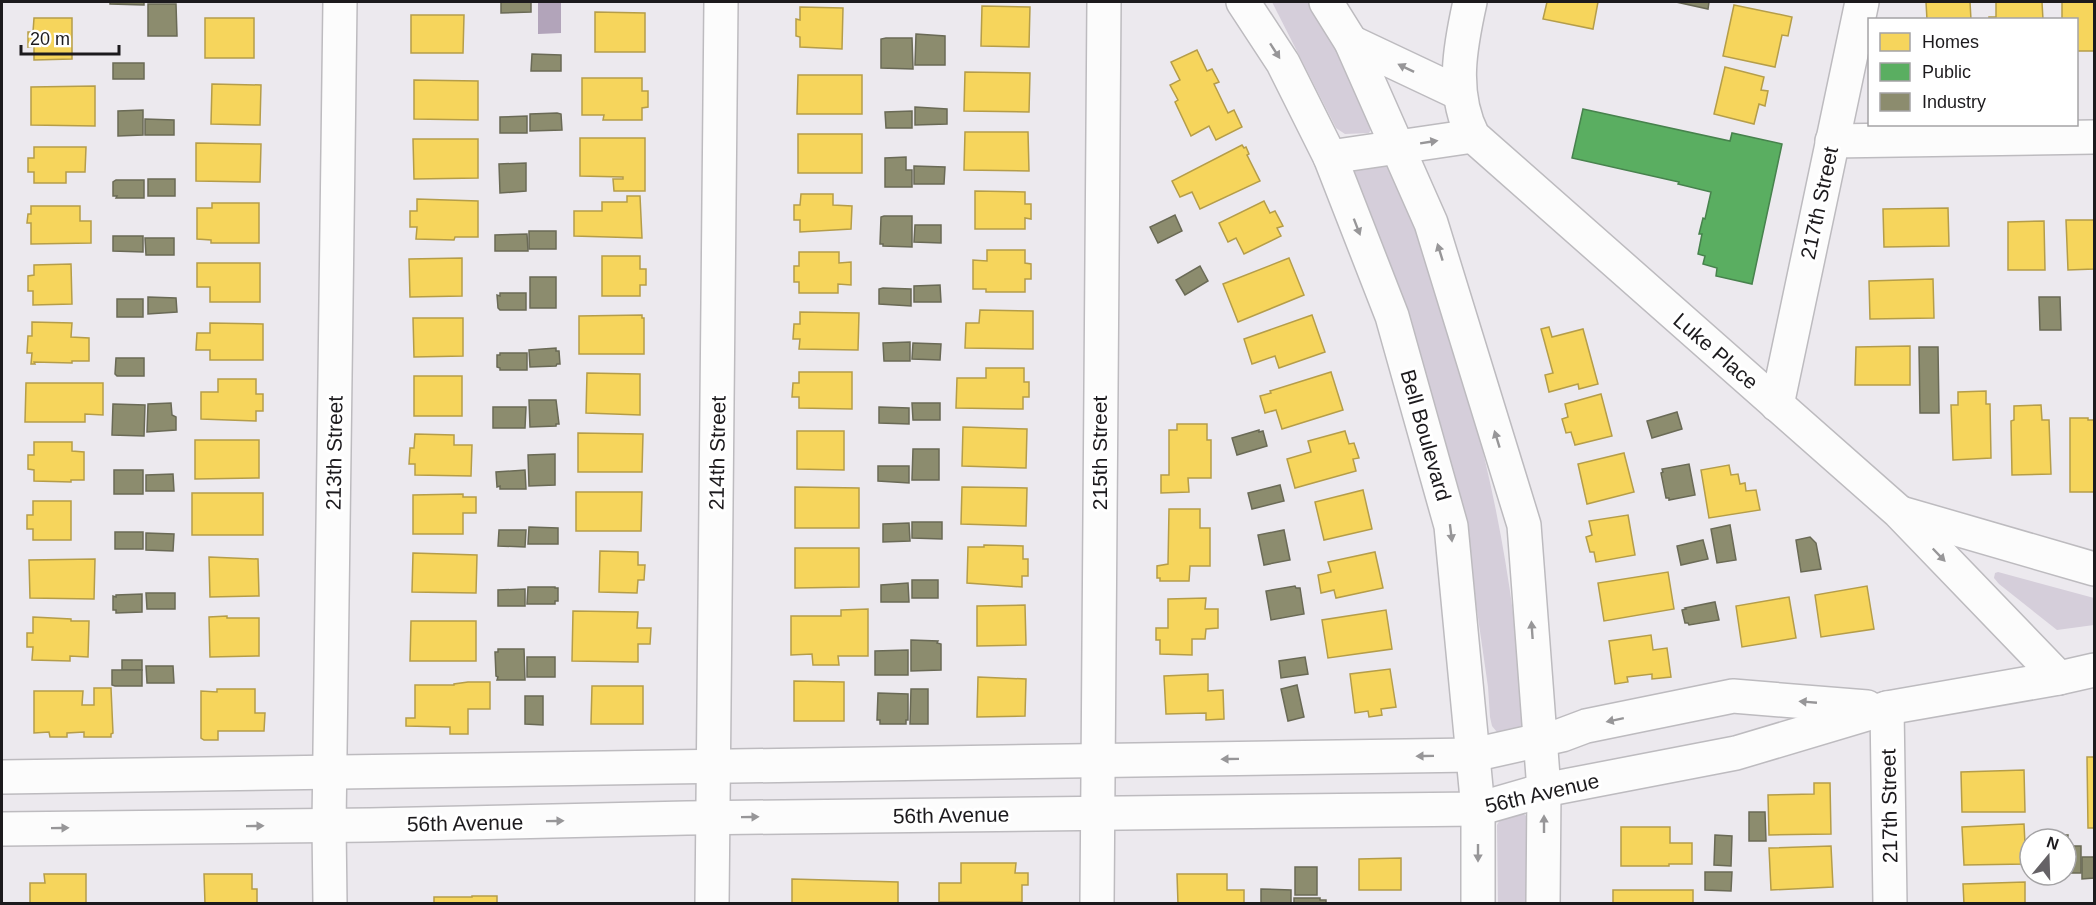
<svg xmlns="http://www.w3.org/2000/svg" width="2096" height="905" viewBox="0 0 2096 905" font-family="Helvetica,sans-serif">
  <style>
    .green { fill: #d5ceda }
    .water { fill: #b2a4ba }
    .homes { fill: #f6d55c; stroke: #b59d49; stroke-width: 1.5 }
    .public { fill: #5aae61; stroke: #47824d; stroke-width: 1.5 }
    .industry { fill: #8c8c6e; stroke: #6a6a56; stroke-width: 1.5 }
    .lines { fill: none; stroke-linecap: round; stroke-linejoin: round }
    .minor-casing { stroke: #bdbbbf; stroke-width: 36 }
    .minor { stroke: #fcfcfc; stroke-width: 33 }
    .oneway { fill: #979698 }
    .labels { text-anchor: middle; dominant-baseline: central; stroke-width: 6; stroke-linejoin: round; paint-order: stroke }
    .street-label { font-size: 21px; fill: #1c1a1d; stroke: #fff }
  </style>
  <rect width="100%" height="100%" fill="#ece9ee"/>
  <g class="green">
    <path d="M1272,2H1311L1341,59L1373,126L1369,133L1345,134L1336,128Z"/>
    <path d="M1385,165L1389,167C1412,217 1429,268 1446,321C1489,453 1516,588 1524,728L1503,734L1497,732L1492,726L1490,717L1488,687L1467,541L1436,408L1404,309L1354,170L1355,167Z"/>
    <path d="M1998,572L2094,598V625L2057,630L1999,584L1994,578L1995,573Z"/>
    <path d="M1519,811L1525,815L1530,820L1532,903H1498L1497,825L1501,818Z"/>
  </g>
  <path class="water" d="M538,2H561V33L538,34Z"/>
  <g class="homes">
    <path d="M1547,2H1598L1593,29L1543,19Z"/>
    <path d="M1926,2H1970L1971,20H1927Z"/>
    <path d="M1996,2H2042L2043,20H1989V17H1996Z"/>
    <path d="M2062,2H2094V51H2076V20H2062Z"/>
    <path d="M1734,5L1792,17L1788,36L1782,35L1775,67L1723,56Z"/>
    <path d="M982,6L1030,7L1029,47L981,46Z"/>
    <path d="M800,7L843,8L842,49L800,47V37L796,36V19L800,20Z"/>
    <path d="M595,12L645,13V52H595Z"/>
    <path d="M411,15H464L463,53H411Z"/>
    <path d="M34,18H72V59L34,60V46L28,47V32H33Z"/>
    <rect x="205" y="18" width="49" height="40"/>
    <path d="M1197,50L1207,71L1212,69L1219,82L1214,84L1228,113L1234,110L1242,127L1216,140L1209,126L1191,136L1175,102L1178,100L1170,85L1180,80L1171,62Z"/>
    <path d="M1725,67L1764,77L1761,90L1768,91L1765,106L1759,104L1754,124L1714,114Z"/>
    <path d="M965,72L1030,73L1029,112L964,111Z"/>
    <path d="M798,75H862V114H797Z"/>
    <path d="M582,78H642V91H648V107L642,108V120H603L604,115H582Z"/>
    <path d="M414,80L478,81V120L414,119Z"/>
    <path d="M212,84L261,85L260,125L211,124Z"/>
    <path d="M95,86V126L31,125V87Z"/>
    <path d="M965,132H1028L1029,171L964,170Z"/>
    <rect x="798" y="134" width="64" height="39"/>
    <path d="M580,138H645V191H614L613,179H623V177L580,176Z"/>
    <path d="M413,139H478V178L414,179Z"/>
    <path d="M196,143L261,144L260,182L196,181Z"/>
    <path d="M1242,145L1244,148L1246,147L1249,154L1247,155L1260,181L1200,209L1192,192L1180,197L1172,181Z"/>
    <path d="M34,147H86L85,172H66V183H34V172H28V158H34Z"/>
    <path d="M975,191L1025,192V204H1031V219L1025,218V229H975Z"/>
    <path d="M801,194H833V205L852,206L851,229L800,232V220H794V205H800Z"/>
    <path d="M627,196H640L642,238L574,236V211H602V202H627Z"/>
    <path d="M417,199L478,201V237H455L454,240L416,239L417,227H410V211H417Z"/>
    <path d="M1264,201L1270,213L1275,211L1283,226L1277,228L1281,236L1244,254L1236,238L1228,242L1219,223Z"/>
    <path d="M212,203H259V243H211V240L197,239V208H212Z"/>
    <path d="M31,206H80V221H91V243L31,244V223H27L28,214H31Z"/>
    <path d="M1948,208L1949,246L1884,247L1883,209Z"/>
    <path d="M2066,220H2094V269L2068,270Z"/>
    <path d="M2044,221L2045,270H2008V222Z"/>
    <path d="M987,250H1025V263L1031,264V279H1025V292H986V289H973V260L987,261Z"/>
    <path d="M799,252H839V263L851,262V285L838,284V293H799V282H794V266H799Z"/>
    <path d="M602,256H640V269H646V285H640V296H602Z"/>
    <path d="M462,258V296L410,297L409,259Z"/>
    <path d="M1289,258L1304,295L1238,322L1223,284Z"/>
    <path d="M197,263H260V302H210V287H197Z"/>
    <path d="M71,264L72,304L33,305V291H28V276L34,275V265Z"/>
    <path d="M1933,279L1934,318L1870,319L1869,281Z"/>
    <path d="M980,310L1033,311V349L965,348L966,323H979Z"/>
    <path d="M800,312L859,313L858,350L799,349L800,339H793L794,324H800Z"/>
    <path d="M642,315V318H644V354H579V316Z"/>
    <path d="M1312,315L1325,352L1279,368L1275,356L1252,364L1244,339Z"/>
    <path d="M413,318H463V356L414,357Z"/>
    <path d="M32,322L72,323L71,337L89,338V361H72V363L34,362L35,364H31L32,353H27L28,336H32Z"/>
    <path d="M210,323L263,324V360H210V350H196L197,333H210Z"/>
    <path d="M1549,327L1552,337L1583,329L1598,384L1579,389L1578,384L1549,392L1545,375L1553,373L1541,329Z"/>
    <path d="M1910,346V385H1855L1856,347Z"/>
    <path d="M986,368H1024V382H1029V397H1023V409L956,408L957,378H986Z"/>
    <path d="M799,372H852V409L799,408V397H792L793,383H799Z"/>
    <path d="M1331,372L1343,410L1282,429L1276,410L1265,413L1260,396L1271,393L1270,391Z"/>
    <path d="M587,373L640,374V415L586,413Z"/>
    <rect x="414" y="376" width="48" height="40"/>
    <path d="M218,379H256V394H263V411H256V421L201,419V392H218Z"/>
    <path d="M26,383H103V415L85,414V422H25Z"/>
    <path d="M1986,391V404H1990L1991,458L1953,460L1951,405H1958V392Z"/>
    <path d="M1601,394L1612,436L1575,445L1571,432L1566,433L1562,419L1568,417L1565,404Z"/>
    <path d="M2041,405L2042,420H2049L2051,474L2012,475L2011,421L2014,420V406Z"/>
    <path d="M2070,418H2088V420H2094V492H2070Z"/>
    <path d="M1177,424H1207V440H1211V478H1188L1189,492L1161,493V475H1169V430H1177Z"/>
    <path d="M963,427L1027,429L1026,468L962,466Z"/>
    <path d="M797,431H844V470L797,469Z"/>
    <path d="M1345,431L1349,444L1354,443L1359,458L1353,459L1356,471L1295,488L1287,459L1311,452L1308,441Z"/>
    <path d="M578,433L643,434L642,472H578Z"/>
    <path d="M415,434L454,435V445H472L471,476L415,475V464H409L410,448H414Z"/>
    <path d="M195,440H259V478L195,479Z"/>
    <path d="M34,442H72V451L84,452V480H71V482L34,481V470L28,469V455H34Z"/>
    <path d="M1624,453L1634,492L1587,504L1578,464Z"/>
    <path d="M1729,465L1731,475L1738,474L1740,484L1745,483L1746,491L1756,490L1760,510L1709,518L1701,470Z"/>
    <path d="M795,487L859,488V528H795Z"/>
    <path d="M962,487L1027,488L1026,526L961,524Z"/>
    <path d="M1363,490L1372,529L1324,540L1315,502Z"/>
    <path d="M576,492H642L641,531H576Z"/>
    <rect x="192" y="493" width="71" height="42"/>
    <path d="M463,494V497H476V513H463V534H413V495Z"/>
    <path d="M33,501H71V540H33V529H27V515H33Z"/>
    <path d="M1169,509H1200V528H1210V566H1190L1189,581H1160V578H1157V566L1168,564Z"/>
    <path d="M1628,515L1635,555L1596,562L1594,552H1590L1586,537L1592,535L1589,521Z"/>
    <path d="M984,545L1023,546V559H1028V576H1022V587L967,583L968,547H984Z"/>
    <path d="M795,548H859V587L795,588Z"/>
    <path d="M600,551L638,552V565H645L644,580H638L637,593L599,592Z"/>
    <path d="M1375,552L1383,588L1336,598L1334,590L1321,593L1318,575L1331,572L1328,562Z"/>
    <path d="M413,553L477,555L476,593L412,592Z"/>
    <path d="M209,557L258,559L259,596L210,597Z"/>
    <path d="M95,559L94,599L30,598L29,560Z"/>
    <path d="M1668,572L1674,609L1604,621L1598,583Z"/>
    <path d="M1867,586L1874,629L1821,637L1815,595Z"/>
    <path d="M1789,597L1796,638L1742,647L1736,606Z"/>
    <path d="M1206,598L1205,609H1218V628L1206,629L1205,639H1192V655L1160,654V640H1156V628H1168V599Z"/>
    <path d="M1025,605L1026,645L977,646V606Z"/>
    <path d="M868,609V656H838L839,665H813L812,654L791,655V616H841V610Z"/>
    <path d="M1386,610L1392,649L1328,658L1322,620Z"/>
    <path d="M573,611L638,612L637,628H651L650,644H638V662L572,661Z"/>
    <path d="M227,616V618H259V656L210,657L209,617Z"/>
    <path d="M33,617L71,619V621H89L88,657L70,656V661L32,660L33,647H27V633H33Z"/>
    <path d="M411,621H476V661H410Z"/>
    <path d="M1651,635L1653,650L1667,648L1671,677L1652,679V674L1627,677L1628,682L1615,684L1609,641Z"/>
    <path d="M1390,669L1396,707L1381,709L1382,715L1369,717L1368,711L1355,713L1350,674Z"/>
    <path d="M1208,674V691L1223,690L1224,719L1206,720V713L1166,714L1164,676Z"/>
    <path d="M978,677L1026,679L1025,716L977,717Z"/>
    <path d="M794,681L844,682V721H794Z"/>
    <path d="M468,682H490V709H468V734H450V727L406,726V718H415V685H454V684Z"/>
    <path d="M592,686H643V724H591Z"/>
    <path d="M94,688H111L113,733L111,734V737H84V732L67,733V737H50L49,732L34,733V691H83L82,705H94Z"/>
    <path d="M217,689H255V713H265L264,731H218V740H204L201,738V691L217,692Z"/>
    <path d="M2087,757H2094V828H2088Z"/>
    <path d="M2024,770L2025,812H1962L1961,772Z"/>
    <path d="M1814,783H1830L1831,834L1769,835L1768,795L1814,794Z"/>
    <path d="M2024,824L2026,864L1964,865L1962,827Z"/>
    <path d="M1621,827H1670V843H1692V864H1669V866H1621Z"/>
    <path d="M1831,846L1833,887L1771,890L1769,848Z"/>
    <path d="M1401,858V890H1359V859Z"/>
    <path d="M961,863H1016L1015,873H1028V885H1022V902H939V883H961Z"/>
    <path d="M44,874H86V904H30V883H45Z"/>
    <path d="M204,874H252V889H257V904H205Z"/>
    <path d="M1177,874H1227V890H1244V904H1178Z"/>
    <path d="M792,879L898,882V904H792Z"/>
    <path d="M2025,882V904H1964L1963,884Z"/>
    <rect x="1613" y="890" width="80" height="14"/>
    <path d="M472,896H497V904H434V897H472Z"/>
  </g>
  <path class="public" d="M1583,109L1730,141L1732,133L1782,144L1752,284L1716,276L1717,268L1703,264L1705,256L1698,254L1702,234H1699L1703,218L1705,219L1711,192L1678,184L1679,182L1572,158Z"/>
  <g class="industry">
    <path d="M110,2H144V5L110,4Z"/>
    <path d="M501,2H531V12L501,13Z"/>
    <path d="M1676,2H1709L1708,9Z"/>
    <path d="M148,4H176L177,36H148Z"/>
    <path d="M916,34L945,36V65H915Z"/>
    <path d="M886,38H912L913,69L881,68V39Z"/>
    <path d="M532,54L561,55V71H531Z"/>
    <rect x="113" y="63" width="31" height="16"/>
    <path d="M915,107L947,109V124L915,125Z"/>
    <path d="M143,110V135L118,136V111Z"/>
    <path d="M912,111V128H886L885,112Z"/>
    <path d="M557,113L561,114L562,130L530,131V114Z"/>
    <path d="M527,116V133H500V117Z"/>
    <path d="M145,119L174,120V135H145Z"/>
    <path d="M906,157V170H912V187H885V158Z"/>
    <path d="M526,163V191L500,193L499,164Z"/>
    <path d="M914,166L945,167L944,184H914Z"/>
    <rect x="148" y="179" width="27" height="17"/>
    <path d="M116,180H144V198H116L117,196H113V182Z"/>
    <path d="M1175,215L1182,231L1158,243L1150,227Z"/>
    <path d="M884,216H912V247L883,246V244H880L881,217Z"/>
    <path d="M915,225H941V243L914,242Z"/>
    <rect x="529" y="231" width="27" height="18"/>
    <path d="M527,234L528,251H495V235Z"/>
    <path d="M113,236H143V252L113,251Z"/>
    <path d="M145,238H174V255H146Z"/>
    <path d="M1200,266L1208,281L1185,295L1176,280Z"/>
    <rect x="530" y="277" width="26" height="31"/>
    <path d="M940,285L941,302H914V286Z"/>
    <path d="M883,288L911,289V306L879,304V289Z"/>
    <path d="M500,293H526V310H500L498,308L497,295L500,296Z"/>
    <path d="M148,297L176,298L177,312L148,314Z"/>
    <path d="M2039,297H2060L2061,330H2040Z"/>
    <rect x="117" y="299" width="26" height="18"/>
    <path d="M910,342V361H884L883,343Z"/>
    <path d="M913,343L941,344L940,360L912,359Z"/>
    <path d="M1919,347H1938L1939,413H1920Z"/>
    <path d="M556,348V351H559L560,364H557L556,366L530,367L529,350Z"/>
    <path d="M500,353H527V370H500V368L497,367V355H500Z"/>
    <path d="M116,358H144V376H117L115,374Z"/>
    <path d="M529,400H556L559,424H556V426L530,427Z"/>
    <path d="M171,403L172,415L176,417V430L147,432L148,404Z"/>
    <path d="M912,403H940V420H913Z"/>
    <path d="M113,404L145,405L144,436L112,435Z"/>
    <path d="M493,407H526L525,428H493Z"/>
    <path d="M879,407L909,408V424L879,423Z"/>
    <path d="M1677,412L1682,429L1652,438L1647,421Z"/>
    <path d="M1259,430V432L1263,431L1267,446L1237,455L1232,438Z"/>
    <path d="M913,449H939V480H912Z"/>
    <path d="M555,454V485L529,486L528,455Z"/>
    <path d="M1689,464L1695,495L1669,500V498H1666L1661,473L1663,472L1662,469Z"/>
    <path d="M878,466H909V483L878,481Z"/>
    <rect x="114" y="470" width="29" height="24"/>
    <path d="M525,470L526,489H500V486L497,487L496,472Z"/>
    <path d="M173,474L174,491H146V475Z"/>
    <path d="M1280,485L1284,501L1252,509L1248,493Z"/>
    <path d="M912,522H942V539L912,538Z"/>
    <path d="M909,523L910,541L883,542V524Z"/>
    <path d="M1730,525L1736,560L1717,563L1711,529Z"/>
    <path d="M529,527L558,528V544H528Z"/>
    <path d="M499,530H526L525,547L498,546Z"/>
    <path d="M1284,530L1290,560L1264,565L1258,535Z"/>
    <rect x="115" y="532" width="28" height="17"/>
    <path d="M146,533L174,534L173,551L146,550Z"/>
    <path d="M1810,537L1816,543L1821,569L1801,572L1796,540Z"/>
    <path d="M1703,540L1708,559L1681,565L1677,546Z"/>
    <rect x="912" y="580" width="26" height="18"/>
    <path d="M908,583L909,602H881V585Z"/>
    <path d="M1295,586L1296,588H1300L1304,614L1271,620L1266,591Z"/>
    <path d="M528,587H555V588H558V601H555V604H527Z"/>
    <path d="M525,589V606H498V590Z"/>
    <path d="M146,593H175V609H147Z"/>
    <path d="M142,594V612L116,613V610H113V596L116,597V595Z"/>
    <path d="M1715,602L1719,620L1689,625L1688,623H1685L1682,610L1686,609L1685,608Z"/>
    <path d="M911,640L938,641L937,643L941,644V670L911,671Z"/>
    <path d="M498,649H524L525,680H497L498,677L496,676L495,652H498Z"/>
    <path d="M908,650V675H875V651Z"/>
    <rect x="527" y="657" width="28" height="20"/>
    <path d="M1305,657L1308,674L1281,678L1279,661Z"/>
    <rect x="122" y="660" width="20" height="10"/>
    <path d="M146,666H173L174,683H147Z"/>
    <path d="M112,670H142V686H115L112,685Z"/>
    <path d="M1297,685L1304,717L1288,721L1281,689Z"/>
    <path d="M911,689H928V724H910Z"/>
    <path d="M878,693L908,694V720H906V724H880V720H877Z"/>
    <path d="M525,696H543V725L525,724Z"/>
    <path d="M1749,812H1765L1766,841H1749Z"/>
    <path d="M1715,835L1732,836L1731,866L1714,865Z"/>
    <path d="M2050,835H2068L2067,846H2081V873H2066V839H2050Z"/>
    <path d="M2082,857H2094V878L2082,879Z"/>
    <rect x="1295" y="867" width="22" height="28"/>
    <path d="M1705,872H1732L1731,891L1705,890Z"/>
    <path d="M1261,889L1291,890V904H1261Z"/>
    <path d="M1294,898H1320V900H1326V904H1294Z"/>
  </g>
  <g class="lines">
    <g class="minor-casing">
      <g id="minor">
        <path d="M1243,2L1283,63L1330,157L1392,316L1451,526L1478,809V904"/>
        <path d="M1326,2L1351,42L1431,223L1524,525L1544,790L1543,904"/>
        <path d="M1470,2C1460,47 1451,93 1473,136L1899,512L2059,678"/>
        <path d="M1351,42L1459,93"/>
        <path d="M1832,141L2094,137"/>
        <path d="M1330,157L1473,136"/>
        <path d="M1777,405L1862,2"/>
        <path d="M1901,513L2094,569"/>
        <path d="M1887,708L1890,904"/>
        <path d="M2,777L1473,755L1562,735L1586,726L1733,696L1867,707"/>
        <path d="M2,829L370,825L687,818L1478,809L1544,790L1736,753L1887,708L2059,678L2094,670"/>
        <path d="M330,904L329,825L340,2"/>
        <path d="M712,904L721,2"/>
        <path d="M1097,904L1104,2"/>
      </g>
    </g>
    <use href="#minor" class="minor"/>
  </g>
  <defs><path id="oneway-solid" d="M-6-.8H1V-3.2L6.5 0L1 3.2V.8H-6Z" transform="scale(1.5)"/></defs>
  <g class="oneway">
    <use href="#oneway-solid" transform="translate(1275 51) rotate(57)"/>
    <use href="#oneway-solid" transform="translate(1406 68) rotate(-154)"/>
    <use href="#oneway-solid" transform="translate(1429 142) rotate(-9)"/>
    <use href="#oneway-solid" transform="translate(1357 227) rotate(69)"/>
    <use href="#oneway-solid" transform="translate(1440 252) rotate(-107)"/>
    <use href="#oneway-solid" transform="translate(1497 439) rotate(-107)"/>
    <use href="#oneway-solid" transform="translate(1451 533) rotate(83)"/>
    <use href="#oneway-solid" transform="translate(1939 555) rotate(46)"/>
    <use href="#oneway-solid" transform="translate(1532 630) rotate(-94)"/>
    <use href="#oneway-solid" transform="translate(1808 702) rotate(-175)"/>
    <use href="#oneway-solid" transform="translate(1615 720) rotate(168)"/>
    <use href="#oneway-solid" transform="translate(1425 756) rotate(179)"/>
    <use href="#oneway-solid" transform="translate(1230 759) rotate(179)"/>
    <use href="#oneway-solid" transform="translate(750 817) rotate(-1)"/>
    <use href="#oneway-solid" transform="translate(555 821) rotate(-1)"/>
    <use href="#oneway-solid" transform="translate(1544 824) rotate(-90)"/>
    <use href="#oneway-solid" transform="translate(255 826) rotate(-1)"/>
    <use href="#oneway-solid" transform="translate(60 828) rotate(-1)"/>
    <use href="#oneway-solid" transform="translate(1478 853) rotate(90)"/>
  </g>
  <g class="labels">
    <g class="street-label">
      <text transform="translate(1819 203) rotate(-78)">217th Street</text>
      <text transform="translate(1716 351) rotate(41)">Luke Place</text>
      <text transform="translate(1426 435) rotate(74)">Bell Boulevard</text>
      <text transform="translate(334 453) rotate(-89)">213th Street</text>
      <text transform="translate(717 453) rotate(-89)">214th Street</text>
      <text transform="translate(1099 453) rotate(-90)">215th Street</text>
      <text transform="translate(1542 793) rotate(-13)">56th Avenue</text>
      <text transform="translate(1889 806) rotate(-91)">217th Street</text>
      <text transform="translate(951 815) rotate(-1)">56th Avenue</text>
      <text transform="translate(465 823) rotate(-1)">56th Avenue</text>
    </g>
  </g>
  <rect width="2096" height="905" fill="none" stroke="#1c1a1d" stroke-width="6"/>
  <rect x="1868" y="18" width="210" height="108" fill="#ffffff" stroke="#a4a3a5" stroke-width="1.5"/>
  <rect x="1880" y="33" width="30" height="18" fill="#f6d55c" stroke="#a4a3a5" stroke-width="1.5"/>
  <text x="1922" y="48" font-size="18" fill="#1c1a1d">Homes</text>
  <rect x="1880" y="63" width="30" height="18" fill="#5aae61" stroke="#a4a3a5" stroke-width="1.5"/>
  <text x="1922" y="78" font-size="18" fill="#1c1a1d">Public</text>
  <rect x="1880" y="93" width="30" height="18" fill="#8c8c6e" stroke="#a4a3a5" stroke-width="1.5"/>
  <text x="1922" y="108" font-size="18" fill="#1c1a1d">Industry</text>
  <g transform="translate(2048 857) rotate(19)"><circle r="28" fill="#ffffff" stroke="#a4a3a5" stroke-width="1.5"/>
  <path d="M0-4.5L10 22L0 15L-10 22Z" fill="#656266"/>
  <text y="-9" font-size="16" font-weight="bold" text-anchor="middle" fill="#1c1a1d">N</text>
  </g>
  <path d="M21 45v9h98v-9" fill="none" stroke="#1c1a1d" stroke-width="3"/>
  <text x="30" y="45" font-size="18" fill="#1c1a1d" stroke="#ffffff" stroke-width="4.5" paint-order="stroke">20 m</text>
</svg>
